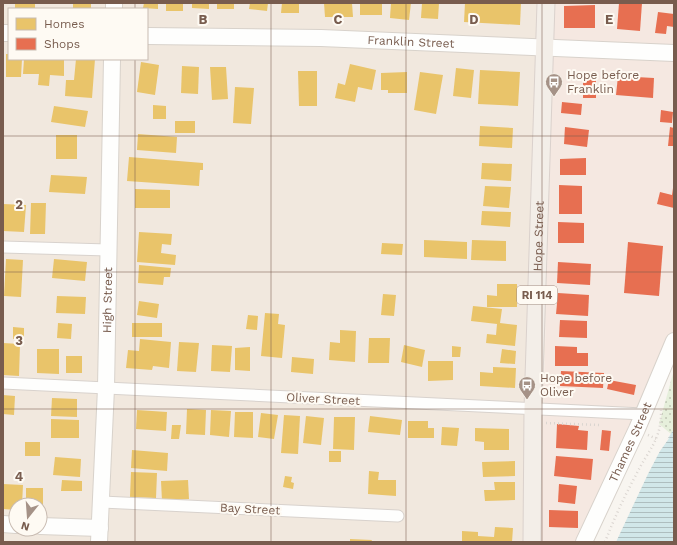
<svg xmlns="http://www.w3.org/2000/svg" width="677" height="545" viewBox="0 0 677 545" font-family="'Work Sans',sans-serif">
  <style>
    .residential { fill: #f1e8de; fill-rule: evenodd }
    .commercial { fill: #f5e8e1 }
    .park { fill: url(#park-dots) }
    .water { fill: url(#water-rules) }
    .pier { fill: #f8f5f0 }
    .homes { fill: #e9c46a }
    .shops { fill: #e76f51 }
    .lines { fill: none; stroke-linecap: round; stroke-linejoin: round }
    .street-casing { stroke: #d8d2cd; stroke-width: 13 }
    .secondary-casing { stroke: #d8d2cb; stroke-width: 18 }
    .primary-casing { stroke: #dad1cc; stroke-width: 19 }
    .path { stroke: #dad5d0; stroke-width: 2.5; stroke-dasharray: 1 3; stroke-linecap: butt }
    .street { stroke: #fefefd; stroke-width: 11 }
    .secondary { stroke: #fefefd; stroke-width: 16 }
    .primary { stroke: #f3eee8; stroke-width: 17 }
    .grid { fill: none; stroke: #785c4e; stroke-width: 1; stroke-opacity: 0.55 }
    .labels { text-anchor: middle; dominant-baseline: central; stroke-width: 4; stroke-linejoin: round; paint-order: stroke }
    .shield { fill: #fefaf3; stroke: #a08b80; stroke-width: 1 }
    .shield-label { font-size: 11px; font-weight: bold; fill: #785c4e }
    .street-label { font-size: 12px; fill: #785c4e; stroke: #fefaf3 }
    .poi-label { font-size: 12px; fill: #785c4e; stroke: #fefaf3; text-anchor: start }
    .grid-label { font-size: 13px; text-anchor: middle; font-weight: bold; fill: #785c4e; stroke: #fefaf3; stroke-width: 4; stroke-linejoin: round; paint-order: stroke }
  </style>
  <defs>
    <pattern id="park-dots" width="8" height="8" patternUnits="userSpaceOnUse"><rect width="8" height="8" fill="#e6efdb"/><path d="M2 2h.1M6 6h.1" fill="none" stroke="#bfc5b4" stroke-width="1.8" stroke-linecap="round"/></pattern>
    <pattern id="water-rules" width="6" height="5" patternUnits="userSpaceOnUse"><rect width="6" height="5" fill="#d1e7e9"/><path d="M0 2.5h6" fill="none" stroke="#aebebf"/></pattern>
  </defs>
  <rect width="100%" height="100%" fill="#f8f5f0"/>
  <path class="residential" d="M3,3H554L540,542H3ZM9,9H147V59H9ZM16,505H40V529H16Z"/>
  <path class="commercial" d="M554,3H674V341L590,542H540Z"/>
  <path class="park" d="M674,370V429L671,434L659,424Z"/>
  <path class="water" d="M674,429V542H610L642,478Z"/>
  <path class="pier" d="M670,437L660,451L648,474L616,542H609L622,510L640,477L666,440Z"/>
  <g class="homes">
    <rect x="15" y="3" width="20" height="6"/>
    <rect x="73" y="3" width="18" height="6"/>
    <path d="M144,3H158V9L143,8Z"/>
    <rect x="166" y="3" width="17" height="8"/>
    <path d="M192,3H209V9L192,8Z"/>
    <rect x="217" y="3" width="17" height="6"/>
    <path d="M250,3H268L267,11L249,9Z"/>
    <path d="M282,3H299V13H281Z"/>
    <path d="M324,3H352L353,17H325Z"/>
    <rect x="360" y="3" width="22" height="12"/>
    <path d="M391,3H411L409,20L390,18Z"/>
    <path d="M422,3H439L438,19L421,18Z"/>
    <path d="M465,3H521L520,25L464,22Z"/>
    <path d="M6,54H9V59H22L21,77H6Z"/>
    <path d="M24,59H64V76L50,75L49,86L38,85L39,74H23Z"/>
    <path d="M76,59H95L92,98L65,96L66,80H74Z"/>
    <path d="M141,62L159,65L155,95L137,92Z"/>
    <path d="M350,64L376,70L372,90L358,87L355,102L335,98L338,83L345,85Z"/>
    <path d="M182,66L199,67L198,94L181,93Z"/>
    <path d="M210,67H226L228,99L212,100Z"/>
    <path d="M456,68L474,70L471,98L453,96Z"/>
    <path d="M480,70L520,72L518,106L478,104Z"/>
    <path d="M298,71H317V106H299Z"/>
    <path d="M407,72V93H388V90H381V73Z"/>
    <path d="M420,72L443,75L436,114L414,110Z"/>
    <path d="M235,87L254,88L251,124L233,123Z"/>
    <path d="M153,105L166,106V119H153Z"/>
    <path d="M54,106L88,111L85,127L51,122Z"/>
    <rect x="175" y="121" width="20" height="12"/>
    <path d="M480,126L513,128L512,148L479,146Z"/>
    <path d="M138,134L177,137L176,153L137,150Z"/>
    <rect x="56" y="135" width="21" height="24"/>
    <path d="M129,157L203,163V170H200L199,186L127,181Z"/>
    <path d="M482,163L512,164L511,181L481,179Z"/>
    <path d="M51,175L87,177L85,194L49,192Z"/>
    <path d="M485,186L511,187L509,208L483,206Z"/>
    <path d="M135,189L170,190V208H135Z"/>
    <path d="M31,203H46L45,234H30Z"/>
    <path d="M3,204L26,205L24,232L3,231Z"/>
    <path d="M482,211L511,212L510,227L481,225Z"/>
    <path d="M139,232L172,234L171,245L162,244L161,253L176,255L175,265L137,262Z"/>
    <path d="M424,240L467,242V259L424,257Z"/>
    <path d="M472,240L506,241V261L471,260Z"/>
    <path d="M382,243L403,244L402,255L381,254Z"/>
    <path d="M6,259L23,260L21,297L4,296Z"/>
    <path d="M54,259L87,262L85,281L52,278Z"/>
    <path d="M139,265L171,268L170,277H164L163,285L138,283Z"/>
    <path d="M497,284H517V307H487V295L497,296Z"/>
    <path d="M383,294L396,295L394,316L381,315Z"/>
    <path d="M57,296L86,297L85,314L56,313Z"/>
    <path d="M139,301L159,304L157,318L137,315Z"/>
    <path d="M473,306L502,309L500,323L517,325L515,346L486,343L487,334L496,335L497,324L471,321Z"/>
    <path d="M265,313L279,314L278,324L285,325L282,358L261,356Z"/>
    <path d="M248,315L258,316L257,330L246,329Z"/>
    <path d="M58,323L72,324L71,339L57,338Z"/>
    <rect x="132" y="323" width="30" height="14"/>
    <path d="M13,327L24,328V339H13Z"/>
    <path d="M340,330L356,331L355,362L329,360L330,342L340,343Z"/>
    <path d="M369,338H390L389,363H368Z"/>
    <path d="M140,339L171,342L169,368L153,366L152,370L126,368L128,350L139,351Z"/>
    <path d="M179,342L199,343L196,372L177,371Z"/>
    <path d="M3,343L20,344L19,376L3,375Z"/>
    <path d="M212,345L232,346L230,372L211,371Z"/>
    <path d="M404,345L425,350L422,367L401,362Z"/>
    <path d="M452,346L461,347L460,357H452Z"/>
    <path d="M250,347V371L235,370V348Z"/>
    <path d="M37,349H59V374L37,373Z"/>
    <path d="M502,349L516,351L515,364L500,363Z"/>
    <rect x="66" y="356" width="16" height="17"/>
    <path d="M292,357L314,359L313,374L291,372Z"/>
    <path d="M428,361H453V380L428,381Z"/>
    <path d="M493,367L516,368L515,388L480,386V372L493,373Z"/>
    <path d="M3,395L15,396L14,415L3,414Z"/>
    <path d="M52,398L77,399V417L51,416Z"/>
    <path d="M187,409L206,410L205,435L186,434Z"/>
    <path d="M137,410L167,412L166,431L136,429Z"/>
    <path d="M211,410L231,411L229,437L210,435Z"/>
    <path d="M235,412H253V438L234,437Z"/>
    <path d="M261,413L278,415L274,439L258,437Z"/>
    <path d="M284,415L300,416L298,454L281,453Z"/>
    <path d="M306,416L324,418L321,445L303,443Z"/>
    <path d="M370,416L402,420L400,435L368,432Z"/>
    <path d="M334,417H355L354,450L333,449Z"/>
    <path d="M51,419L79,420V438H51Z"/>
    <path d="M408,421H428V428H434V438H408Z"/>
    <path d="M172,425H181L179,439H171Z"/>
    <path d="M442,427L459,428L457,446L441,445Z"/>
    <path d="M475,428L509,429V450H484V442L475,441Z"/>
    <rect x="25" y="442" width="15" height="14"/>
    <path d="M132,450L168,453L167,471L131,468Z"/>
    <rect x="329" y="451" width="12" height="11"/>
    <path d="M55,457L81,459L80,477L53,475Z"/>
    <path d="M515,461V476L483,477L482,462Z"/>
    <path d="M369,471L379,472L378,480H396V496L368,494Z"/>
    <path d="M131,472L157,473L156,498L130,497Z"/>
    <path d="M285,476L292,477L291,482L294,483L293,489L283,487Z"/>
    <path d="M62,480L82,481V491H61Z"/>
    <path d="M188,480L189,499L162,501L161,481Z"/>
    <path d="M494,482H515V500L485,501L484,490H495Z"/>
    <path d="M3,484L23,485L22,505H16V510L3,509Z"/>
    <path d="M26,488H43V508H40V505H26Z"/>
    <path d="M495,527L513,528L512,542H462V531L478,532V536L494,537Z"/>
    <path d="M350,539L372,540L371,542H350Z"/>
  </g>
  <g class="shops">
    <path d="M619,3H642L640,31L617,29Z"/>
    <path d="M595,5V28H564V6Z"/>
    <path d="M658,12L674,14V27L667,26L666,34L655,33Z"/>
    <rect x="583" y="76" width="13" height="22"/>
    <path d="M618,76L654,78L653,98L616,95Z"/>
    <path d="M562,102L582,104L581,115L561,113Z"/>
    <path d="M661,110L673,112L672,123L660,122Z"/>
    <path d="M565,127L589,130L587,147L564,144Z"/>
    <path d="M670,127L674,128V146H668Z"/>
    <path d="M586,158V175H560V159Z"/>
    <path d="M559,185L582,186V214H559Z"/>
    <path d="M673,188L674,208L657,204L660,192L672,195Z"/>
    <path d="M558,222L584,223V243H558Z"/>
    <path d="M628,242L663,246L659,296L624,293Z"/>
    <path d="M558,262L591,264L590,285L557,283Z"/>
    <path d="M558,293L589,295L588,316L556,314Z"/>
    <path d="M560,320L587,321V338L559,337Z"/>
    <path d="M555,346L577,347V353H588V366H555Z"/>
    <path d="M561,371L604,373L603,388L560,386Z"/>
    <path d="M609,380L636,385L634,395L607,389Z"/>
    <path d="M557,424L579,426L578,430L588,431L587,450L556,448Z"/>
    <path d="M602,430L611,431L609,451L600,450Z"/>
    <path d="M556,456L593,459L591,480L554,476Z"/>
    <path d="M559,484L577,486L575,504L558,502Z"/>
    <path d="M549,510L578,511V528L549,527Z"/>
  </g>
  <g class="lines">
    <g class="street-casing">
      <g id="street">
        <path d="M3,247L108,250"/>
        <path d="M3,383L643,414"/>
        <path d="M102,502L398,516"/>
      </g>
    </g>
    <g class="secondary-casing">
      <g id="secondary">
        <path d="M114,9V3"/>
        <path d="M3,33H9"/>
        <path id="s1" d="M147,36L321,38L674,53"/>
        <path d="M3,524L16,525"/>
        <path d="M40,526L100,528"/>
        <path id="s2" d="M99,542L106,388L112,59"/>
        <path id="s3" d="M584,542L637,429L674,341"/>
      </g>
    </g>
    <g class="primary-casing">
      <g id="primary">
        <path id="s4" d="M532,542L533,409L546,3"/>
      </g>
    </g>
    <g class="path">
      <path d="M546,423L599,425"/>
      <path d="M648,435L657,439"/>
      <path d="M605,542C614,519 624,497 636,475C648,450 662,440 661,410"/>
    </g>
    <use href="#street" class="street"/>
    <use href="#secondary" class="secondary"/>
    <use href="#primary" class="primary"/>
  </g>
  <path class="grid" d="M135,3V9M271,3V542M406,3V542M542,3V542M135,59V542M3,136H674M3,272H674M3,409H674"/>
  <defs>
    <g id="bus-pin" transform="scale(0.9)"><path d="M0 17L-7.5 6A9.5 9.5 0 1 1 7.5 6Z" fill="#a59287" stroke="#fefaf3"/><path d="M-5-6H5V4H4V6H2V4H-2V6H-4V4H-5ZM-3.5-4V0h7V-4ZM-3.5 1.2v1.5H-2V1.2ZM2 1.2v1.5H3.5V1.2Z" fill="#fff"/></g>
  </defs>
  <g fill-rule="evenodd">
    <use href="#bus-pin" x="554" y="82"/>
    <use href="#bus-pin" x="527" y="385"/>
  </g>
  <g class="labels">
    <rect class="shield" x="517" y="286" width="40" height="18" rx="3"/>
    <g class="shield-label">
      <text x="537" y="295">RI 114</text>
    </g>
    <g class="street-label">
      <text stroke="none"><textPath href="#s1" startOffset="264">Franklin Street</textPath></text>
      <text stroke="none"><textPath href="#s4" startOffset="306">Hope Street</textPath></text>
      <text stroke="none"><textPath href="#s2" startOffset="242">High Street</textPath></text>
      <text transform="translate(323 399) rotate(3)">Oliver Street</text>
      <text stroke="none"><textPath href="#s3" startOffset="110">Thames Street</textPath></text>
      <text transform="translate(250 509) rotate(3)">Bay Street</text>
    </g>
    <g class="poi-label">
      <text x="567" y="75">Hope before<tspan x="567" dy="14">Franklin</tspan></text>
      <text x="540" y="378">Hope before<tspan x="540" dy="14">Oliver</tspan></text>
    </g>
  </g>
  <g class="grid-label">
    <text x="203" y="24">B</text>
    <text x="338" y="24">C</text>
    <text x="474" y="24">D</text>
    <text x="609" y="24">E</text>
    <text x="19" y="209">2</text>
    <text x="19" y="345">3</text>
    <text x="19" y="481">4</text>
  </g>
  <rect width="677" height="545" fill="none" stroke="#785c4e" stroke-width="8"/>
  <rect x="8" y="8" width="140" height="52" fill="#fefaf3" stroke="#c8bbb1"/>
  <rect x="16" y="18" width="20" height="12" fill="#e9c46a" stroke="#c8bbb1"/>
  <text x="44" y="28" font-size="12" fill="#785c4e">Homes</text>
  <rect x="16" y="38" width="20" height="12" fill="#e76f51" stroke="#c8bbb1"/>
  <text x="44" y="48" font-size="12" fill="#785c4e">Shops</text>
  <g transform="translate(28 517) rotate(197)"><circle r="19" fill="#fefaf3" stroke="#c8bbb1"/>
  <path d="M0-3L7 15L0 10L-7 15Z" fill="#a59287"/>
  <text y="-6" font-size="11" font-weight="bold" text-anchor="middle" fill="#785c4e">N</text>
  </g>
</svg>
